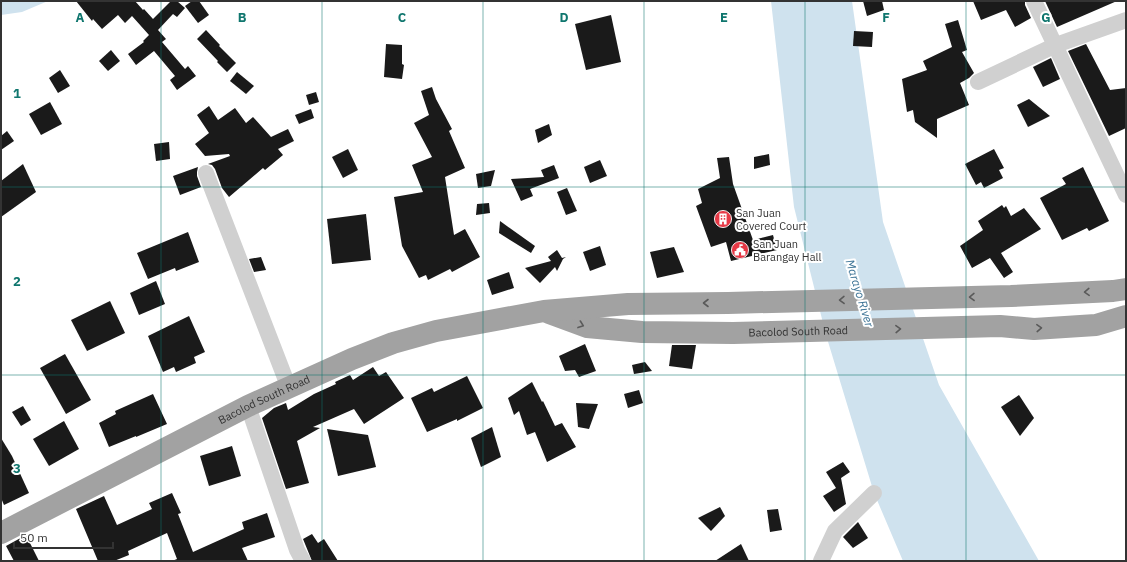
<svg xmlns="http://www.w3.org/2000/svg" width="1127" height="562" viewBox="0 0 1127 562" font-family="'IBM Plex Sans',sans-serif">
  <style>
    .water { fill: #cfe2ee }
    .building { fill: #1a1a1a }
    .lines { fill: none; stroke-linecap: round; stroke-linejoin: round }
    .minor { stroke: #d0d0d0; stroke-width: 16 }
    .trunk { stroke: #a2a2a2; stroke-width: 22 }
    .oneway { stroke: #5a5a5a }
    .grid { fill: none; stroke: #0f766e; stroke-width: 1; stroke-opacity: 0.55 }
    .labels { text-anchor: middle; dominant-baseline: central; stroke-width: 4; stroke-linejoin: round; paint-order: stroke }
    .poi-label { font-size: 11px; fill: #333; stroke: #fff; text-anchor: start }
    .street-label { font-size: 11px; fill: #333; stroke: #fff }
    .water-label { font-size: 12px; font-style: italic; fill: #3f7597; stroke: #fff }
    .grid-label { font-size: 13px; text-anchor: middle; font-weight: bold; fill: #0f766e; stroke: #fff; stroke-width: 4; stroke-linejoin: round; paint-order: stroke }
  </style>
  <rect width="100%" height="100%" fill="#fff"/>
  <g class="water">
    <path d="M1,1H48L22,12L1,15Z"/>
    <path d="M771,1H852L883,222L939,385L1039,561H903L874,493L826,335L794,207Z"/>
  </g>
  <g class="building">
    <path d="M76,1H135L143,10L144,9L153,19L171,1H177L185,8L177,17L173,14L158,30L166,39L162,42L185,69L188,66L196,76L177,90L170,80L175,76L154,51L136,65L128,54L144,42L143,41L149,35L132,16L125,23L118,15L102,29L93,19L92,21Z"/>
    <path d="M192,1H199L209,15L198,23L185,6Z"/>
    <path d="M863,1H882L884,10L867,16Z"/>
    <path d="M973,1H1025V5L1031,18L1015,27L1006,10L981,20Z"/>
    <path d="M1045,1H1117L1057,27Z"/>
    <path d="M611,15L621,62L586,70L575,24Z"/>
    <path d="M958,20L967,50L962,52L974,73L969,78L960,83L969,105L937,119V138L915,122L913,110L907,112L902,79L927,70L923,61L952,47L945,24Z"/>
    <path d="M206,30L220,45L219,46L236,63L227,72L217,62L218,61L197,39Z"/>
    <path d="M854,31L873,32L872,47L853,46Z"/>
    <path d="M386,44L402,45V64L404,65L402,79L384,77Z"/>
    <path d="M1086,44L1110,90L1126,88V128L1109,136L1068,51Z"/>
    <path d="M111,50L120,61L108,71L99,61Z"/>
    <path d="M1051,58L1060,79L1043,87L1033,67Z"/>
    <path d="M60,70L70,86L58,93L49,78Z"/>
    <path d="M237,72L254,86L246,94L230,81Z"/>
    <path d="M432,87L436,99L452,129L449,131L465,168L445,177L454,235L465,229L480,257L452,272L450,269L428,280L426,275L419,278L402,246L394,197L423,192L412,165L432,157L414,123L429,115L421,91Z"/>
    <path d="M316,92L319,102L309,105L306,95Z"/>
    <path d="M1029,99L1050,116L1028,127L1017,105Z"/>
    <path d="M50,102L62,124L41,135L29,114Z"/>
    <path d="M209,106L218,120L235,108L246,123L253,117L271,137L288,129L294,141L278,149L283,155L265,170L263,168L229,197L222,188L215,169L212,165L208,164L230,156L229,154L205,156L195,144L209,133L197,115Z"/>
    <path d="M311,109L314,118L299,124L295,115Z"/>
    <path d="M549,124L552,135L538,143L535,130Z"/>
    <path d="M7,131L14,141L1,150V136Z"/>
    <path d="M169,142L170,159L156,161L154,144Z"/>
    <path d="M348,149L358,170L343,178L332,157Z"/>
    <path d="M994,149L1004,168L999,170L1003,178L984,188L981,182L976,185L965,164Z"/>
    <path d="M769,154L770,165L754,169V157Z"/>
    <path d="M729,157L733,184L753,240L773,235L777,250L731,261L726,242L711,247L696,206L702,203L698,189L720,178L717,158Z"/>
    <path d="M600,160L607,176L590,183L584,167Z"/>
    <path d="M23,164L36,192L1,217V181Z"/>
    <path d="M554,165L559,178L530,189L533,196L521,201L511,179L544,177L541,170Z"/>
    <path d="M198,167L197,172V176L201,187L180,195L173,176Z"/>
    <path d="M1083,167L1109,221L1089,231L1087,228L1062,240L1040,198L1066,184L1062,178Z"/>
    <path d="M495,170L491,186L478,188L476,174Z"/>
    <path d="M567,188L577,211L566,215L557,192Z"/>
    <path d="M489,203L490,213L476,215L477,204Z"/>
    <path d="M1002,205L1004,208L1006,206L1011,216L1024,208L1041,229L1001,253L1013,272L1004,278L990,258L972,268L960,246L983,230L978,221Z"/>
    <path d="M366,214L371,260L332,264L327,219Z"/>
    <path d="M500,221L535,246L531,253L499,233Z"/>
    <path d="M188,232L199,262L176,271L175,268L148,279L137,253Z"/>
    <path d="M600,246L606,265L590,271L583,252Z"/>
    <path d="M674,247L684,272L657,278L650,252Z"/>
    <path d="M557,250L562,258L566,257L563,259L557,271L555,267L540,283L525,268L551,261L548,257Z"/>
    <path d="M261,257L266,270L254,272L249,259Z"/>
    <path d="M509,272L514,288L492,295L487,280Z"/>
    <path d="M156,281L165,304L139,315L130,293Z"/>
    <path d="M110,301L125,333L87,351L71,320Z"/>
    <path d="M189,316L205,352L194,357L196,363L176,372L174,367L163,372L148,336Z"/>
    <path d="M585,344L596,371L579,377L575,370L565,371L559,356Z"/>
    <path d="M672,345H696L692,369L669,366Z"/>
    <path d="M65,354L91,400L66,414L40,368Z"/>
    <path d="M645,362L652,371L634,374L632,365Z"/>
    <path d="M373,367L379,376L386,372L404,398L364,424L354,409L313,427L320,428L297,441L309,483L286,489L262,418L274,408L286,403L288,410L314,394L336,384L335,382L350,375L353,380Z"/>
    <path d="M467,376L483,408L457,421V419L427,432L411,398L432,388L434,392Z"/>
    <path d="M532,382L542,402L543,401L555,426L562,423L576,447L547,462L535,432L527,435L519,411L514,415L508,398Z"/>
    <path d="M639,390L643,403L628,408L624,394Z"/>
    <path d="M153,394L167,424L136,437V436L109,447L99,423L116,414L115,411Z"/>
    <path d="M1019,395L1034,418L1020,436L1001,407Z"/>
    <path d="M576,403L598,404L589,429L578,427Z"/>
    <path d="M23,406L31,420L21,426L12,412Z"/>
    <path d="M64,421L79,449L49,466L33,439Z"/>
    <path d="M492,427L501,457L481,467L471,438Z"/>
    <path d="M327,429L368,435L376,467L338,476Z"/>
    <path d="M1,438L12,456L29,493L4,505L1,498Z"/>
    <path d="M232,446L241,476L209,486L200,456Z"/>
    <path d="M843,462L850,472L841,478L846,504L834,512L823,496L836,488L826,472Z"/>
    <path d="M172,493L181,513L178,514L193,552L244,529L242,522L267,513L275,537L242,548L248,561H172L177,559L167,533L128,551L129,555L114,561H98L76,509L104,496L117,525L152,509L149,503Z"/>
    <path d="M720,507L725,516L711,531L698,518Z"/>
    <path d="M778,509L782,530L770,532L767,510Z"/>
    <path d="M858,522L868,538L853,548L843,537Z"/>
    <path d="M312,534L318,543L324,539L338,561H312L303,539Z"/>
    <path d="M26,535L39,561H14L6,546Z"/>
    <path d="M741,544L749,561H715Z"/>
  </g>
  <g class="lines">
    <g class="minor">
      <path d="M1034,1L1126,195"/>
      <path d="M978,82L1056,45L1126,20"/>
      <path d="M206,173L289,388"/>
      <path d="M248,406L297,550L303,561"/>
      <path d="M821,561L835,531L874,493"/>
    </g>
    <g class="trunk">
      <path id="s1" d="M549,313L587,327L642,332L733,333L1000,326L1034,329L1096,325L1126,316"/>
      <path id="s2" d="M1,533L248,406L352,359L393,343L436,331L544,311L628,304L728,303L1011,296L1113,291L1126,289"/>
    </g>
  </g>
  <defs><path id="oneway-chevron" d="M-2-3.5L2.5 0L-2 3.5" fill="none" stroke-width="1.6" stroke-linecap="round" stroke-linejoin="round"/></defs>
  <g class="oneway">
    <use href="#oneway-chevron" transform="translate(1087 292) rotate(177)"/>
    <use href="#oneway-chevron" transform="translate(972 297) rotate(179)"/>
    <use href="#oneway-chevron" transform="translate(842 300) rotate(179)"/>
    <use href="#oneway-chevron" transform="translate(706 303) rotate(180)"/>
    <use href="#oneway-chevron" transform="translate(581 325) rotate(20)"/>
    <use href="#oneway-chevron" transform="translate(1039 328) rotate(-3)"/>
    <use href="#oneway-chevron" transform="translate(898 329) rotate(-2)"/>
  </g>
  <path class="grid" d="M161,1V561M322,1V561M483,1V561M644,1V561M805,1V561M966,1V561M1,187H1126M1,375H1126"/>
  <defs>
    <g id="building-disc" transform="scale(0.9)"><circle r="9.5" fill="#e63946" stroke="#fff"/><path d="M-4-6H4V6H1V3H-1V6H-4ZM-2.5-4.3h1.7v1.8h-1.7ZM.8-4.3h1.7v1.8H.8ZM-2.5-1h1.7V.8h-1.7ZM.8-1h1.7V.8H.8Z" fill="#fff"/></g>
    <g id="civic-disc" transform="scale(0.9)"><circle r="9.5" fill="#e63946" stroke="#fff"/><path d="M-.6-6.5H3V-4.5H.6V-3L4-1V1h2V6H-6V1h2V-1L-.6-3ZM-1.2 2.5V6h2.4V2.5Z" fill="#fff"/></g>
  </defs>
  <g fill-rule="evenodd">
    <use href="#building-disc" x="723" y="219"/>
    <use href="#civic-disc" x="740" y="250"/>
  </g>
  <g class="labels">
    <g class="poi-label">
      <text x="736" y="213">San Juan<tspan x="736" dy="13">Covered Court</tspan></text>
      <text x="753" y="244">San Juan<tspan x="753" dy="13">Barangay Hall</tspan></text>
    </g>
    <g class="street-label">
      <text stroke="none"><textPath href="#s1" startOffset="252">Bacolod South Road</textPath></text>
      <text stroke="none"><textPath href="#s2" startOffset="295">Bacolod South Road</textPath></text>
    </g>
    <g class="water-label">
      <text transform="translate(860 293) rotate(73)">Marayo River</text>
    </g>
  </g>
  <g class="grid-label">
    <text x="80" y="22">A</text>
    <text x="242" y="22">B</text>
    <text x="402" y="22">C</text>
    <text x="564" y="22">D</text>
    <text x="724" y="22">E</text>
    <text x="886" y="22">F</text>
    <text x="1046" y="22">G</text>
    <text x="17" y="98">1</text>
    <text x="17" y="286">2</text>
    <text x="17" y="473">3</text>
  </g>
  <rect width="1127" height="562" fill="none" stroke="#333333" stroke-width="4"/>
  <path d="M14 542v6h99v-6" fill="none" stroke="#333333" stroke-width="2"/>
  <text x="20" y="542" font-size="12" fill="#333333" stroke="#ffffff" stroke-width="3" paint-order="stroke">50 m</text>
</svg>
